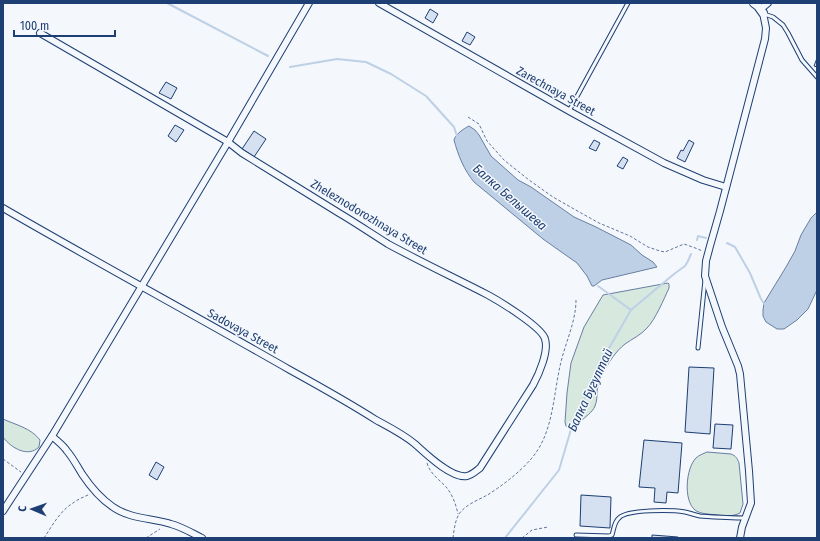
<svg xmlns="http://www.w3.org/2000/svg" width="820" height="541" viewBox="0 0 820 541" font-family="'Fira Sans Condensed',sans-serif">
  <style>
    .green { fill: #d7e8df; stroke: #687fa3 }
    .water { fill: #bed0e5; stroke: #687fa3 }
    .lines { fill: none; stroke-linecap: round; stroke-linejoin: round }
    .stream { stroke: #bed0e5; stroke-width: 2 }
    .building { fill: #d5e0f0; stroke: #1d3f73 }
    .service-casing { stroke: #1d3f73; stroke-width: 5 }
    .minor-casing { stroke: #1d3f73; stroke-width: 8 }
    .tertiary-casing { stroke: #1d3f73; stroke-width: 10 }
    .path { stroke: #5e769c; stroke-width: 1; stroke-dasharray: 3 2; stroke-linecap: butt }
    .service { stroke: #f4f7fb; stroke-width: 3 }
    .minor { stroke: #f4f7fb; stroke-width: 6 }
    .tertiary { stroke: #f4f7fb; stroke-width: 8 }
    .labels { text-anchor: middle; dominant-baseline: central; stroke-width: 3; stroke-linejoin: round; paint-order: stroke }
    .street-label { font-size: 12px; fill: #1d3f73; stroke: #f4f7fb }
    .water-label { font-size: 13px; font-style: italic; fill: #1d3f73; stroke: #f4f7fb }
  </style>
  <rect width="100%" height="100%" fill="#f4f7fb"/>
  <g class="green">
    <path d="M668,283L669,284V288C664,299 655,320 647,328C641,335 632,339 625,344C616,351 609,362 604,371C601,376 598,384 597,391C597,396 597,401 595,406C592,413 586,416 581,421C576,425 575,429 569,429L566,426L565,422L567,393L571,363L584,327L603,295Z"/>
    <path d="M3,419C16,425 31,428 40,440L39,447C28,458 11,448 3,437Z"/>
    <path d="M707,452L731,454C736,456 737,458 739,463L743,504L740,513C732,517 724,516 716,515C709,514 700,514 695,510C683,500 686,468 696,458C699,455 703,454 707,452Z"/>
  </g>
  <g class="water">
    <path d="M469,126L475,130L479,135L491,156L518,180L531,187L574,217L596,227L631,245L642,255L653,262L657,267L602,280L594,286H592L587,276L577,263L543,239L474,182C464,170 458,155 454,140C456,134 463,129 469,126Z"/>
    <path d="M817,212V290L808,309L797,320L784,329H777L766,322L763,316V310L764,303L786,267L795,251L801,235L811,218Z"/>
  </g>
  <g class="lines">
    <g class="stream">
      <path d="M167,3L268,56"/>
      <path d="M290,67L337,59L366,62L391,74L426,96L454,127L457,136"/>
      <path d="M697,240L698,236L706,238"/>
      <path d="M727,243L735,247L750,273L761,299L765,305"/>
      <path d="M598,286L631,310"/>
      <path d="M505,538L559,470L572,426L601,362L631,310L674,274L685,266L688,261L691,254"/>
    </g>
  </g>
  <g class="building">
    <path d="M430,9L438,14L433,23L425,18Z"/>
    <path d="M467,32L475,37L470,45L462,41Z"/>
    <path d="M817,58V67L814,66Z"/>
    <path d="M166,82L177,88L171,99L159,93Z"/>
    <path d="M175,125L184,130L176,142L168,136Z"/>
    <path d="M254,131L266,139L254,157L242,149Z"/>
    <path d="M594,140L600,143L596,151L589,148Z"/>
    <path d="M689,140L694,143L685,162L677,158L681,150L683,151Z"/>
    <path d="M623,157L628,160L623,169L617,166Z"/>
    <path d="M689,367L714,368L710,434L685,432Z"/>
    <path d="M715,424L733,425L731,449L713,448Z"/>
    <path d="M644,440L682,443L678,493L667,492L666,503L654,502L655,488L639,487Z"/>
    <path d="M156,462L164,467L157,480L149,475Z"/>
    <path d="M581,495L611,497L610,528L580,526Z"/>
    <path d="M652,535L678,537V538H652Z"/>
  </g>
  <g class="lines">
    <g class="service-casing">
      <g id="service">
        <path d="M764,14L773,17L783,25L788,33L802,60L817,77"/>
        <path d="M569,111L628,3"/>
        <path d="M698,348L705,280"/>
        <path d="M576,535L609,536L612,535C614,529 614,522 619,518C627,509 672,510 685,512C690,513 695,515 700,516C715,517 731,518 746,518"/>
      </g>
    </g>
    <g class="minor-casing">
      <g id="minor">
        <path d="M379,3L569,111L664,163L703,180L726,187"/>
        <path d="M761,9L768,3"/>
        <path d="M3,208C98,263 194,315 290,370C319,386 348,402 376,420C389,427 403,434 415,444C426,454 452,479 467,476C472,475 476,471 480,468L533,385C539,374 549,351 545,339C542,327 499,301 488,295C455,278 421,262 388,244C372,234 356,223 339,213C307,193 274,173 242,153L228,142L40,33"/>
        <path d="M52,436C57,441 63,445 67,451C73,458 77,466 82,474C90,486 101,499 113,507C130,519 152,518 171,524C182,527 192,533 202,538"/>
        <path d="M3,511L52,436L228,142L309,3"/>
        <path d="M740,538L742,527L751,503L749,471L740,374L738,366L722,327L705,276L706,261L710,246L720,211L765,39L766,28L763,13"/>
      </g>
    </g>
    <g class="tertiary-casing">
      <path id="tertiary" d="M754,3L758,6L763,13"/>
    </g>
    <g class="path">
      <path d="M468,117L479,124L487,141L504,160L529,180L553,197L581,213L599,223L630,236L648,247L660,251L665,252L684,244L698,249L702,251"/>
      <path d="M3,459L21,472"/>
      <path d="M427,463C430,474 440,480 447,488C453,496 456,505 458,514"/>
      <path d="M44,538C52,526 60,511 73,503C78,499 84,497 90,494"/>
      <path d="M146,538L160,529"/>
      <path d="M453,538C454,530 455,521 459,514C466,504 479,500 489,494C503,485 520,472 531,459C554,433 553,394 561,362C566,341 576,321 576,300"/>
      <path d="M522,538L532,530L548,527"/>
    </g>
    <use href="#service" class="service"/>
    <use href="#minor" class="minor"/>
    <use href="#tertiary" class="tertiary"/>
  </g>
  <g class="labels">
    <g class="street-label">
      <text transform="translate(556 91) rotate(29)">Zarechnaya Street</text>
      <text transform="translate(369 217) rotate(31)">Zheleznodorozhnaya Street</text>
      <text transform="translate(243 331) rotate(29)">Sadovaya Street</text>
    </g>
    <g class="water-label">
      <text transform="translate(510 197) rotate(41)">Балка Белышева</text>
      <text transform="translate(590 390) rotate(-65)">Балка Бугултай</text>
    </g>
  </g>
  <rect width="820" height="541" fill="none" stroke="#1d3f73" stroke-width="8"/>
  <g transform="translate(32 509) rotate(272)" stroke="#f4f7fb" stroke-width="3" paint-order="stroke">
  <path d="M0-3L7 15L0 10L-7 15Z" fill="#1d3f73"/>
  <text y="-6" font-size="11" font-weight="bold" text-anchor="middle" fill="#1d3f73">С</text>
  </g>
  <path d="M14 30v6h101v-6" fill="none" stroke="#1d3f73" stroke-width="2"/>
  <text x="20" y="30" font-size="12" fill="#1d3f73" stroke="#f4f7fb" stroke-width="3" paint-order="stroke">100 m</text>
</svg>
